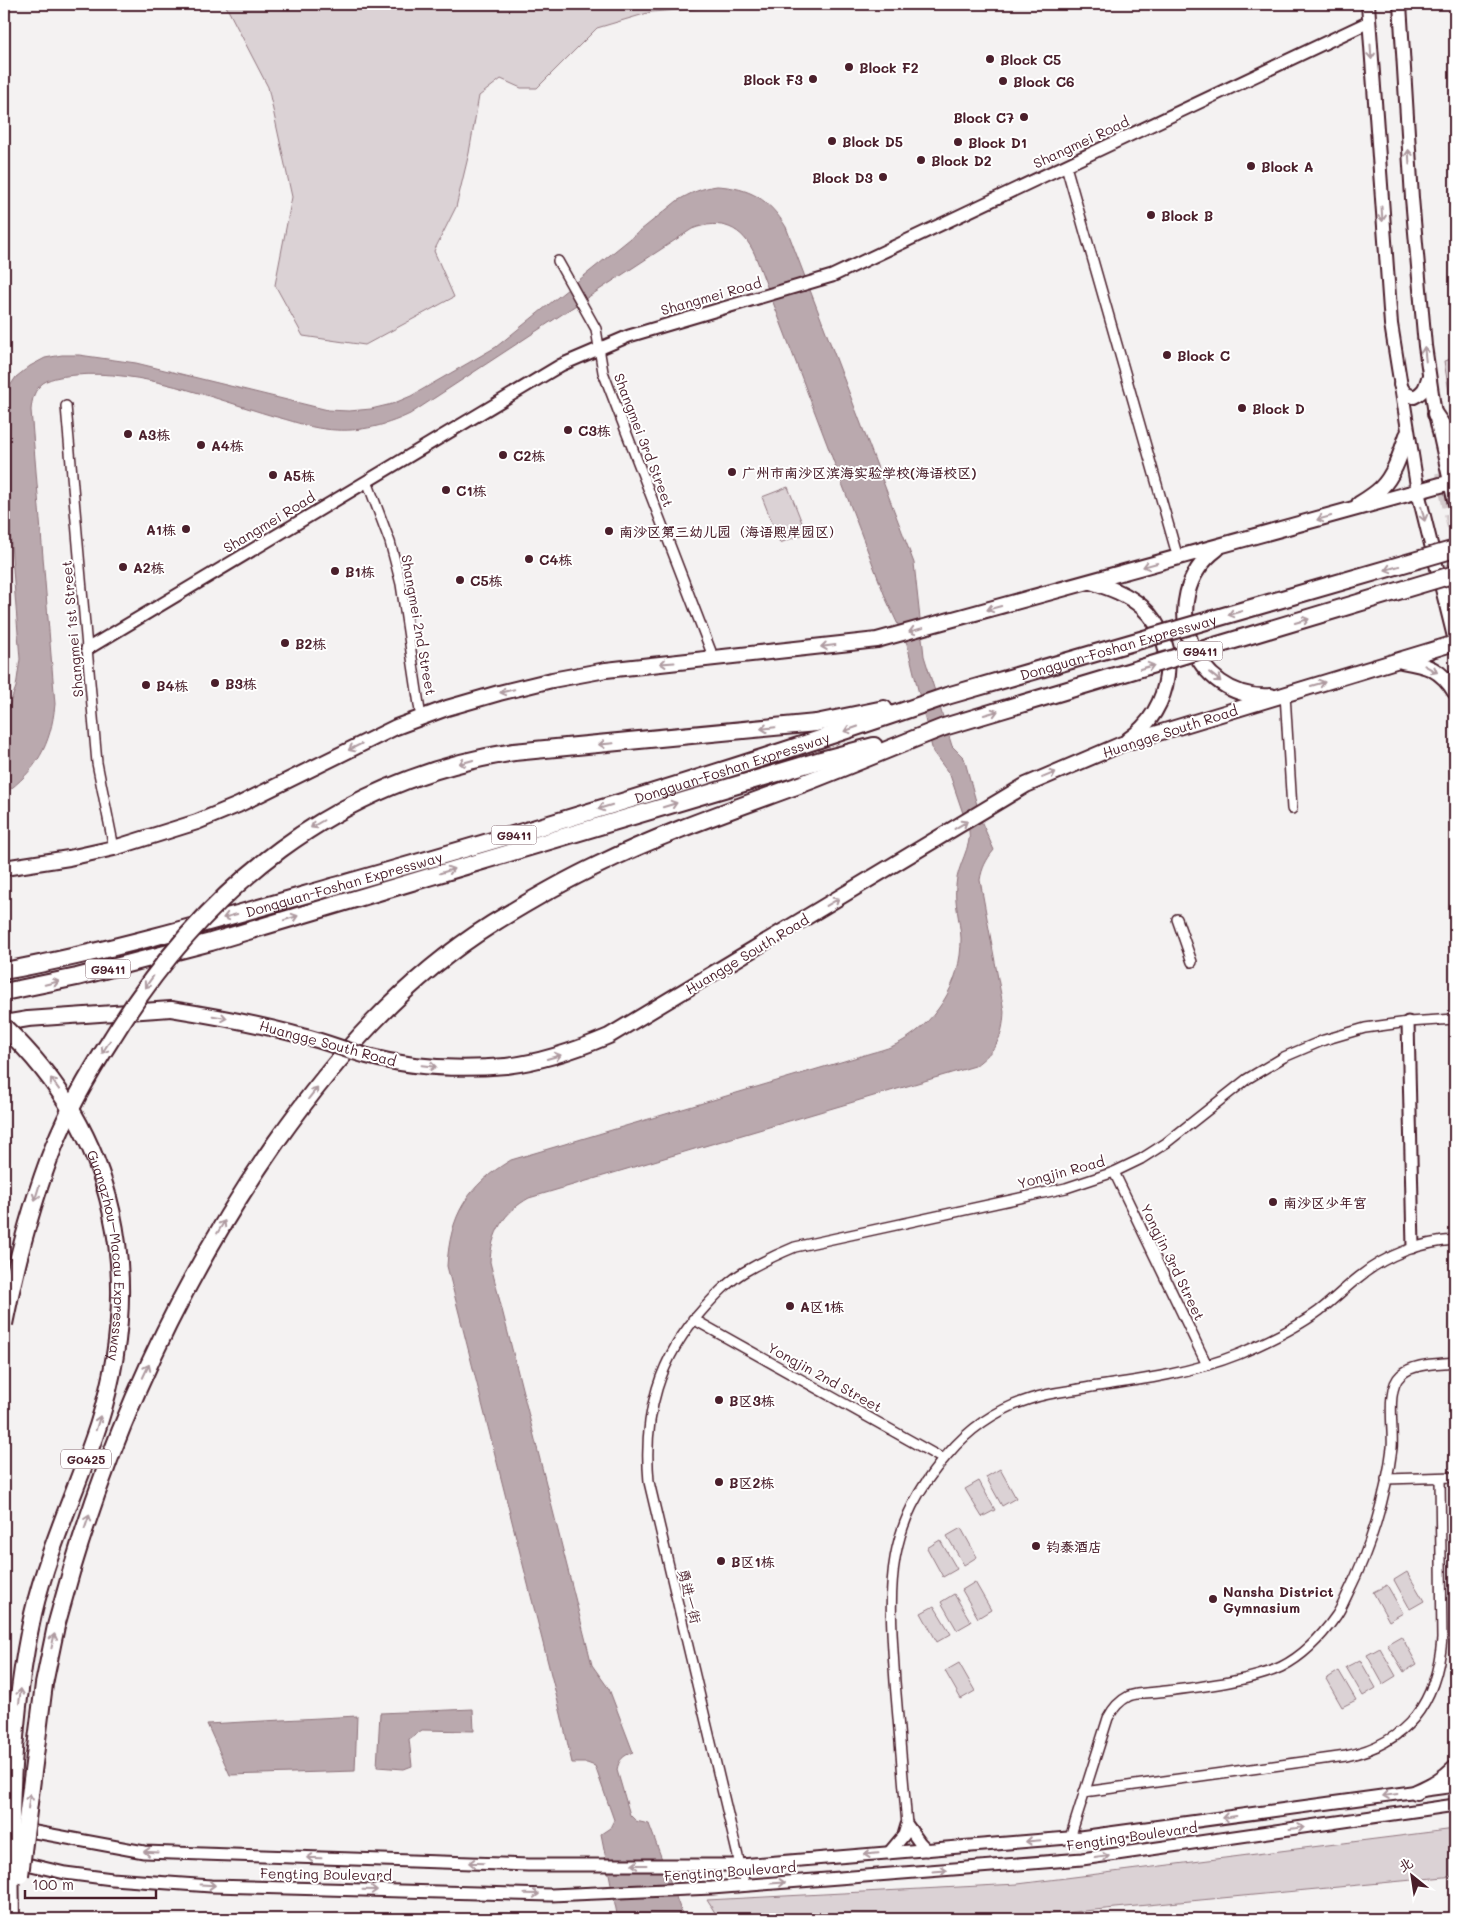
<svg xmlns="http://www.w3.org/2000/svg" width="1459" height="1923" viewBox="0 0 1459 1923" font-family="Mali,'LXGW WenKai TC',sans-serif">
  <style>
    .green { fill: #dbd2d5; stroke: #927880 }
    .water { fill: #baa9ae; stroke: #8d727a }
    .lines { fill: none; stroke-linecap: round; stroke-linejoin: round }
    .primary-tunnel { stroke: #d2c8ca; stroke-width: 14; stroke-dasharray: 14 7; stroke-linecap: butt }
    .minor-casing { stroke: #4a1f2b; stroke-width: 12 }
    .tertiary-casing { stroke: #4a1f2b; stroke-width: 15 }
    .secondary-casing { stroke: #4a1f2b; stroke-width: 16 }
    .primary-casing { stroke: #4a1f2b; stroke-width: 18 }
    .motorway-casing { stroke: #4a1f2b; stroke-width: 20 }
    .minor { stroke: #fff; stroke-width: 9 }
    .tertiary { stroke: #fff; stroke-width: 11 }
    .secondary { stroke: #fff; stroke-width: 12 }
    .primary { stroke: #fff; stroke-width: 14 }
    .motorway { stroke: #fff; stroke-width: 16 }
    .primary-bridge-casing { stroke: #4a1f2b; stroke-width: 18; stroke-linecap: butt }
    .motorway-bridge-casing { stroke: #4a1f2b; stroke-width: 20; stroke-linecap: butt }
    .primary-bridge { stroke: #fff; stroke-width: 14 }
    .motorway-bridge { stroke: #fff; stroke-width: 16 }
    .oneway { stroke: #ae9aa0 }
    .poi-dot { fill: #4a1f2b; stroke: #fff; stroke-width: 2 }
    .labels { text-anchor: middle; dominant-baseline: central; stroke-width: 4; stroke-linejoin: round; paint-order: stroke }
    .shield { fill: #fff; stroke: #80626b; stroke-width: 1 }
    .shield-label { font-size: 12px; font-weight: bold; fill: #4a1f2b }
    .poi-label { font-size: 14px; font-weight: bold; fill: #4a1f2b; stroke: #fff; text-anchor: start }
    .street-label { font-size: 14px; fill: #4a1f2b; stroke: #fff }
  </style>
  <rect width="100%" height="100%" fill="#f4f2f2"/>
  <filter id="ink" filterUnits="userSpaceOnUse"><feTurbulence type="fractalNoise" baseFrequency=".02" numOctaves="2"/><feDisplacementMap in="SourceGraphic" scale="10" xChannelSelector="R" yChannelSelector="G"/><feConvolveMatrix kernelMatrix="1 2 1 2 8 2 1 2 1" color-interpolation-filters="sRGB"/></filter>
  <g filter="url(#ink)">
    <g class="green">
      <path d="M225,4H740L736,6L651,12L597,28L537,88H521L501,79L479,96L469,153L456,207L434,251L454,297L365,345L303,336L275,285L292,197L268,87Z"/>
      <path d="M1455,358V429L1444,361Z"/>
      <path d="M788,487L806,533L780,543L762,497Z"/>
      <path d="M1000,1469L1016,1498L1002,1506L986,1477Z"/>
      <path d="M979,1481L995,1510L982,1517L965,1489Z"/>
      <path d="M961,1528L977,1557L964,1565L947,1536Z"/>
      <path d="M940,1540L957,1569L943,1577L927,1548Z"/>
      <path d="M1407,1572L1424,1601L1410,1609L1394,1580Z"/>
      <path d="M975,1582L991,1610L978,1618L962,1590Z"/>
      <path d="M1387,1585L1403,1613L1389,1621L1373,1592Z"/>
      <path d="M954,1594L971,1622L957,1630L941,1602Z"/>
      <path d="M934,1606L951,1634L937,1642L921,1613Z"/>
      <path d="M1401,1636L1417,1664L1404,1672L1387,1644Z"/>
      <path d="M1380,1648L1396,1676L1383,1684L1367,1655Z"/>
      <path d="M1360,1660L1376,1688L1363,1696L1346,1667Z"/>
      <path d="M959,1663L975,1691L961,1699L945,1671Z"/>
      <path d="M1339,1671L1356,1700L1342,1707L1326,1679Z"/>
      <path d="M1455,1829V1876L999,1919H719L707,1900L1018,1884Z"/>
    </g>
    <g class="water">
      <path d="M717,186C750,188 769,199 786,227L914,563L924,656L952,746L964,758L982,823L994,850C986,860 982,868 980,880L1004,1011C1003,1038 996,1050 975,1066L529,1198C504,1212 491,1233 490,1262L592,1665L609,1689L633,1752C623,1756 619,1759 617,1770L630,1815L636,1821L649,1824L684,1919H618L601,1834L610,1828L614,1820L595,1766L587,1763H572L561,1714L447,1266C450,1215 467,1186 511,1160L871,1053C878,1051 886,1049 893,1046C934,1027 962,984 961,938C960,920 954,903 956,885C957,866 972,846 969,831L950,775L933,752L907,644L886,599L755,255C743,227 721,218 692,229L410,414C383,427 355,433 325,429C307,427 290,420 273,416C212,398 140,369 76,375C66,376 52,377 43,383C34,390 32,399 31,410L55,704C51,745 37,770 4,794V719L16,687L20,659L7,492L4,476V395L16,377L30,366L45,358L62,355H79L136,363L328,410L349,411L371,409L392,404L411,396L496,347L677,201C690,193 702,188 717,186Z"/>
      <path d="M473,1709L474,1731L422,1730L409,1739L412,1766L404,1769L377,1767L380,1713Z"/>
      <path d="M357,1716L355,1771L230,1775L207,1724Z"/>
    </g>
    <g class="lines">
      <g class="primary-tunnel">
        <path d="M1442,472L1455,532"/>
        <path d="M1437,545L1455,614"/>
      </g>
      <g class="minor-casing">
        <g id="minor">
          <path d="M1066,166L1178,558"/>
          <path d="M558,261L596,329L603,372L714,659"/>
          <path d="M66,406L97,763L114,848"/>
          <path d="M367,481L390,542L401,584L421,718"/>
          <path d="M1285,694L1292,809"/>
          <path d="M1177,919L1192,962"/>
          <path d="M1114,1172L1207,1365"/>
          <path d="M693,1319L943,1459"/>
          <path d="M1386,1479L1455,1477"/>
          <path d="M1084,1792L1346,1756C1409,1743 1437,1701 1442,1639L1440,1478"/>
          <path d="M907,1825C903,1777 899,1729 895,1682C889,1590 882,1528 948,1454C970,1428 998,1409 1030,1399C1050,1392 1071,1391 1091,1387C1141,1380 1192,1373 1239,1354C1267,1342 1295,1329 1319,1311C1333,1300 1345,1288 1359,1277C1386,1255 1421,1242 1455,1240"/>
          <path d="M1070,1838L1108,1718C1113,1708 1119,1701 1129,1696C1138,1692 1155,1693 1166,1691C1198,1687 1252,1681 1281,1667C1303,1656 1322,1636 1336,1616C1341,1609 1344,1601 1348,1593C1370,1549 1386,1497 1392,1448C1394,1429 1385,1389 1401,1375C1413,1363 1439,1364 1455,1362"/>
          <path d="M745,1886L649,1482C643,1415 658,1358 705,1307C717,1294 729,1281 744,1272C761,1262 778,1254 795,1247L1066,1188L1114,1172L1141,1159L1166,1143L1247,1079L1284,1057L1324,1040L1365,1028L1408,1022L1455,1019"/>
        </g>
      </g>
      <g class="tertiary-casing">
        <g id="tertiary">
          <path d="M87,649L561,365L629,336L832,276L1369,22"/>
          <path d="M1408,1022L1413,1247"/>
          <path d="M19,1829L144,1852L528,1865H741L1080,1837L1455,1786"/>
          <path d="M889,1853L904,1835L907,1825L920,1843L927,1850"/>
          <path d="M14,1861L65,1873L112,1879L211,1886L551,1895L712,1888L1082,1859L1455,1805"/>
        </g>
      </g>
      <g class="secondary-casing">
        <g id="secondary">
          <path d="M1368,4L1391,324L1418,492L1455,641"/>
          <path d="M1400,4L1412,198L1425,346L1435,414L1455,504"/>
          <path d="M1400,385L1405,393L1414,397C1424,392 1425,388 1428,378"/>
        </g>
      </g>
      <g class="primary-casing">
        <g id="primary">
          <path d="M1435,414L1455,443"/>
          <path d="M1359,504C1367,499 1375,494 1381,488C1395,474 1401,452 1407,435"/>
          <path d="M1217,549C1153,597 1193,702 1271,696"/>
          <path d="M1091,582C1110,588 1127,594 1142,607C1183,644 1172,710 1128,740"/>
          <path d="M1402,661C1427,665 1441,669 1455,692"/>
          <path d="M4,868L69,858L114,848L197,822L238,805L396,727L447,708L499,693L552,680L606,670L877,640L1455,481"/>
          <path d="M4,1023L28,1019L171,1009"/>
          <path d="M506,1066C542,1062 576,1050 609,1036L1026,785L1122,744L1455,643"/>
          <path d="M1416,1792C1431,1786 1443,1779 1455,1767"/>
        </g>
      </g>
      <g class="motorway-casing">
        <g id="motorway">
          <path d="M514,752L816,723L884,709"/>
          <path id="s1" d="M4,971C122,949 237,914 353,881C552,825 751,764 947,696"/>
          <path d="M4,992L77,977L211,942L821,760L874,746"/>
          <path d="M72,1569C118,1416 185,1273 276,1142C336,1057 403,980 492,924C526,903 562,882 598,865C665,832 737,808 807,782C853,764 898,745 944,727"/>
        </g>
      </g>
      <use href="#minor" class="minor"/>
      <use href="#tertiary" class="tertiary"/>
      <use href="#secondary" class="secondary"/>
      <use href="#primary" class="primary"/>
      <use href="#motorway" class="motorway"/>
      <g class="primary-bridge-casing">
        <path id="primary-bridge" d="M171,1009C215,1016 259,1024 302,1036C324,1041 345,1050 367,1056C412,1068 459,1070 506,1066"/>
      </g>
      <g class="motorway-bridge-casing">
        <g id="motorway-bridge">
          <path id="s2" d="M947,696L1455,549"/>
          <path d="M944,727L1455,574"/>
          <path id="s3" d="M4,1027C118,1135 145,1278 98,1426C77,1489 48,1549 33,1614C11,1713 9,1818 11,1919"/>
          <path d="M4,1324C16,1263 31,1204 54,1146C69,1108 90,1072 112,1038C205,887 336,780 514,752"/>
          <path d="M20,1875L44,1684L56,1626L72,1569"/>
        </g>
      </g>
      <use href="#primary-bridge" class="primary-bridge"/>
      <use href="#motorway-bridge" class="motorway-bridge"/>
    </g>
    <defs><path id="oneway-shaft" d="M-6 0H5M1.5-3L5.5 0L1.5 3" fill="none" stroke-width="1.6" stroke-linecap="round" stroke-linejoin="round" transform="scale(1.25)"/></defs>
    <g class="oneway">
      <use href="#oneway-shaft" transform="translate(1371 52) rotate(86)"/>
      <use href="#oneway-shaft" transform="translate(1409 157) rotate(-93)"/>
      <use href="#oneway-shaft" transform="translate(1382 214) rotate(86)"/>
      <use href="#oneway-shaft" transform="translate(1425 354) rotate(-96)"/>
      <use href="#oneway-shaft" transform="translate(1423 514) rotate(76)"/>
      <use href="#oneway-shaft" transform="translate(1324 518) rotate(165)"/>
      <use href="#oneway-shaft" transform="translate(1150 565) rotate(165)"/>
      <use href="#oneway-shaft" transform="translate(1392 568) rotate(164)"/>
      <use href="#oneway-shaft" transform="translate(994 608) rotate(165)"/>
      <use href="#oneway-shaft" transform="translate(1235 613) rotate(164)"/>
      <use href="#oneway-shaft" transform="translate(1302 621) rotate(-16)"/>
      <use href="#oneway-shaft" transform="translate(916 630) rotate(165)"/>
      <use href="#oneway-shaft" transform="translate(828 646) rotate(173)"/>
      <use href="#oneway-shaft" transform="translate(667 663) rotate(176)"/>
      <use href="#oneway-shaft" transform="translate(1147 667) rotate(-16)"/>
      <use href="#oneway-shaft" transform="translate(1431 669) rotate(29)"/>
      <use href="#oneway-shaft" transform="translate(1215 677) rotate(38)"/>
      <use href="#oneway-shaft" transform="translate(1318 684) rotate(-16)"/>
      <use href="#oneway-shaft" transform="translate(507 691) rotate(166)"/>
      <use href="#oneway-shaft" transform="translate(991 713) rotate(-16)"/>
      <use href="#oneway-shaft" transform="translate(768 728) rotate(174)"/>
      <use href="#oneway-shaft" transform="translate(851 729) rotate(161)"/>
      <use href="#oneway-shaft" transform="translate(606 744) rotate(175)"/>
      <use href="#oneway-shaft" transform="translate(355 747) rotate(154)"/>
      <use href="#oneway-shaft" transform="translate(466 762) rotate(164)"/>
      <use href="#oneway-shaft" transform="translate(1049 775) rotate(-23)"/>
      <use href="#oneway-shaft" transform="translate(670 805) rotate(-17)"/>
      <use href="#oneway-shaft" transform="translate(605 807) rotate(163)"/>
      <use href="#oneway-shaft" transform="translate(317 824) rotate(150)"/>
      <use href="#oneway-shaft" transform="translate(961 825) rotate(-31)"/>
      <use href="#oneway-shaft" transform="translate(447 871) rotate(-17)"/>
      <use href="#oneway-shaft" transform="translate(833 902) rotate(-31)"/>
      <use href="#oneway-shaft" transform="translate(230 916) rotate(165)"/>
      <use href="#oneway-shaft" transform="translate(291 918) rotate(-17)"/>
      <use href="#oneway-shaft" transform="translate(149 982) rotate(126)"/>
      <use href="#oneway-shaft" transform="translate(52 983) rotate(-13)"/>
      <use href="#oneway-shaft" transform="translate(220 1017) rotate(10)"/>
      <use href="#oneway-shaft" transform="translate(106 1047) rotate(122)"/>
      <use href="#oneway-shaft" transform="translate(554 1057) rotate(-16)"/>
      <use href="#oneway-shaft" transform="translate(429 1066) rotate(6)"/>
      <use href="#oneway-shaft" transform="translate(55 1084) rotate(-126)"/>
      <use href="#oneway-shaft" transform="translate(313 1093) rotate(-52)"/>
      <use href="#oneway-shaft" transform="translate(37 1193) rotate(107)"/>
      <use href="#oneway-shaft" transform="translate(221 1227) rotate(-59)"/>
      <use href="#oneway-shaft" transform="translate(146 1371) rotate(-65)"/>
      <use href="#oneway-shaft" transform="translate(98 1423) rotate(-73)"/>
      <use href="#oneway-shaft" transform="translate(87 1522) rotate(-71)"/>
      <use href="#oneway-shaft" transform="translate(53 1641) rotate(-78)"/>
      <use href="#oneway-shaft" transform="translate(20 1696) rotate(-83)"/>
      <use href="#oneway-shaft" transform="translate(1390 1795) rotate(172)"/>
      <use href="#oneway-shaft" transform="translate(29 1801) rotate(-83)"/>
      <use href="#oneway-shaft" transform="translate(1229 1817) rotate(172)"/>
      <use href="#oneway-shaft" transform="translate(1297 1828) rotate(-8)"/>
      <use href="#oneway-shaft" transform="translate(1033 1841) rotate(175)"/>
      <use href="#oneway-shaft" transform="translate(151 1852) rotate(-177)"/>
      <use href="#oneway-shaft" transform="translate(871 1854) rotate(175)"/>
      <use href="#oneway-shaft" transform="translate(1102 1857) rotate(-8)"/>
      <use href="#oneway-shaft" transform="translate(314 1858) rotate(-178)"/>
      <use href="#oneway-shaft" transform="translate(476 1863) rotate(-178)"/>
      <use href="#oneway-shaft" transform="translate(639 1865) rotate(180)"/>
      <use href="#oneway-shaft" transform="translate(940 1871) rotate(-4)"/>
      <use href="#oneway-shaft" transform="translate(778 1883) rotate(-4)"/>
      <use href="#oneway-shaft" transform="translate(208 1885) rotate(3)"/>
      <use href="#oneway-shaft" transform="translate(370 1890) rotate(1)"/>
      <use href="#oneway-shaft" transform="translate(532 1894) rotate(1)"/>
    </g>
  </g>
  <g class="poi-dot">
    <circle cx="990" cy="59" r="5"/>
    <circle cx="849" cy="67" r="5"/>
    <circle cx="813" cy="79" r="5"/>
    <circle cx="1003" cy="81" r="5"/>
    <circle cx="1024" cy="117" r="5"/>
    <circle cx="832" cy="141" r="5"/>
    <circle cx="958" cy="142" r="5"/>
    <circle cx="921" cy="160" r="5"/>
    <circle cx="1251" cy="166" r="5"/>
    <circle cx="883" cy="177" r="5"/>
    <circle cx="1151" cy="215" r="5"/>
    <circle cx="1167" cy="355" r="5"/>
    <circle cx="1242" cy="408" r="5"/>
    <circle cx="568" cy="430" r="5"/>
    <circle cx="128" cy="434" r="5"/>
    <circle cx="201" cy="445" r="5"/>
    <circle cx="503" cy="455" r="5"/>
    <circle cx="732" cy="472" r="5"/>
    <circle cx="273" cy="475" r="5"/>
    <circle cx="446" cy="490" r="5"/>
    <circle cx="186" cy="529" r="5"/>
    <circle cx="609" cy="531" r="5"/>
    <circle cx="529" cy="559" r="5"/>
    <circle cx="123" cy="567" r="5"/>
    <circle cx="335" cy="571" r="5"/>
    <circle cx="460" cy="580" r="5"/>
    <circle cx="285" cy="643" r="5"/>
    <circle cx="215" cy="683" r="5"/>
    <circle cx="146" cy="685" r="5"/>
    <circle cx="1273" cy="1202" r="5"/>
    <circle cx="790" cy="1306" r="5"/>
    <circle cx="719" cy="1400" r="5"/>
    <circle cx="719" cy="1482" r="5"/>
    <circle cx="1036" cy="1546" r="5"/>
    <circle cx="721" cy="1561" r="5"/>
    <circle cx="1213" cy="1599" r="5"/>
  </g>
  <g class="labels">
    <g class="shield">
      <rect x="1177.5" y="641.5" width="45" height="19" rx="4"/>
      <rect x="491.5" y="825.5" width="45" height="19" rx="4"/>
      <rect x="85.5" y="959.5" width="45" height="19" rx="4"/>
      <rect x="61" y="1449.5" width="50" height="19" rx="4"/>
    </g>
    <g class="shield-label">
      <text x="1200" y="651">G9411</text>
      <text x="514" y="835">G9411</text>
      <text x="108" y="969">G9411</text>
      <text x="86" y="1459">G0425</text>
    </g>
    <g class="poi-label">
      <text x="1000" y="59">Block C5</text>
      <text x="859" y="67">Block F2</text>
      <text x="803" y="79" text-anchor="end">Block F3</text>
      <text x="1013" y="81">Block C6</text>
      <text x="1014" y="117" text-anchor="end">Block C7</text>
      <text x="842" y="141">Block D5</text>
      <text x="968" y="142">Block D1</text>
      <text x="931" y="160">Block D2</text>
      <text x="1261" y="166">Block A</text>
      <text x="873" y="177" text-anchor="end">Block D3</text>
      <text x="1161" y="215">Block B</text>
      <text x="1177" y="355">Block C</text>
      <text x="1252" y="408">Block D</text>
      <text x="578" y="430">C3栋</text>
      <text x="138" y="434">A3栋</text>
      <text x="211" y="445">A4栋</text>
      <text x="513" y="455">C2栋</text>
      <text x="742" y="472">广州市南沙区滨海实验学校(海语校区)</text>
      <text x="283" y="475">A5栋</text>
      <text x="456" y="490">C1栋</text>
      <text x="176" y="529" text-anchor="end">A1栋</text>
      <text x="619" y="531">南沙区第三幼儿园（海语熙岸园区）</text>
      <text x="539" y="559">C4栋</text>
      <text x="133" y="567">A2栋</text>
      <text x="345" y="571">B1栋</text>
      <text x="470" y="580">C5栋</text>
      <text x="295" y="643">B2栋</text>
      <text x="225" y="683">B3栋</text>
      <text x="156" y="685">B4栋</text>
      <text x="1283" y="1202">南沙区少年宫</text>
      <text x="800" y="1306">A区1栋</text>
      <text x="729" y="1400">B区3栋</text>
      <text x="729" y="1482">B区2栋</text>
      <text x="1046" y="1546">钧泰酒店</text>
      <text x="731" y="1561">B区1栋</text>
      <text x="1223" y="1591">Nansha District<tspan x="1223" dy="16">Gymnasium</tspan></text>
    </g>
    <g class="street-label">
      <text transform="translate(1081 142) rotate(-25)">Shangmei Road</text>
      <text transform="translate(711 296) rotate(-16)">Shangmei Road</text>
      <text transform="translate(644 440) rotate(69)">Shangmei 3rd Street</text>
      <text transform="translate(269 522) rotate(-31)">Shangmei Road</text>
      <text transform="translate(419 625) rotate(80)">Shangmei 2nd Street</text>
      <text transform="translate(72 629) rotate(-95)">Shangmei 1st Street</text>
      <text stroke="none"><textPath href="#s2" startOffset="178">Dongguan-Foshan Expressway</textPath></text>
      <text transform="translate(1170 731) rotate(-18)">Huangge South Road</text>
      <text stroke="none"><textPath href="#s1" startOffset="756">Dongguan-Foshan Expressway</textPath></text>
      <text stroke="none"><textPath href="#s1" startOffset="351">Dongguan-Foshan Expressway</textPath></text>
      <text transform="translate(747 954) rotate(-31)">Huangge South Road</text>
      <text transform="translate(328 1043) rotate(15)">Huangge South Road</text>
      <text transform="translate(1061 1172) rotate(-15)">Yongjin Road</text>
      <text stroke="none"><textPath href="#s3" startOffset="260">Guangzhou–Macau Expressway</textPath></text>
      <text transform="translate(1173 1262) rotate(64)">Yongjin 3rd Street</text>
      <text transform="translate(825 1377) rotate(29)">Yongjin 2nd Street</text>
      <text transform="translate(690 1596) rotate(76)">勇进一街</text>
      <text transform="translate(1132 1836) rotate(-8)">Fengting Boulevard</text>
      <text transform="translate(730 1871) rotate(-4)">Fengting Boulevard</text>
      <text transform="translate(326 1874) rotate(1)">Fengting Boulevard</text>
    </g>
  </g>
  <rect width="1459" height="1923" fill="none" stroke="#fff" stroke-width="20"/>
  <rect x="10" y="10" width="1439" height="1903" fill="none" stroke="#4a1f2b" stroke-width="2" filter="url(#ink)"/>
  <g transform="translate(1412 1876) rotate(330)" stroke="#ffffff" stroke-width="4" paint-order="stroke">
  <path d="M0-4L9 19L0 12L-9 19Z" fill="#4a1f2b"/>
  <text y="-8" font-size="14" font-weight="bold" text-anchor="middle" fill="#4a1f2b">北</text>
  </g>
  <path d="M25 1890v8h131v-8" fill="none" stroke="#4a1f2b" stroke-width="2.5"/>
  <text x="32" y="1890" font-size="15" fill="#4a1f2b" stroke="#ffffff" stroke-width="4" paint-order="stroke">100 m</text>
</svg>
